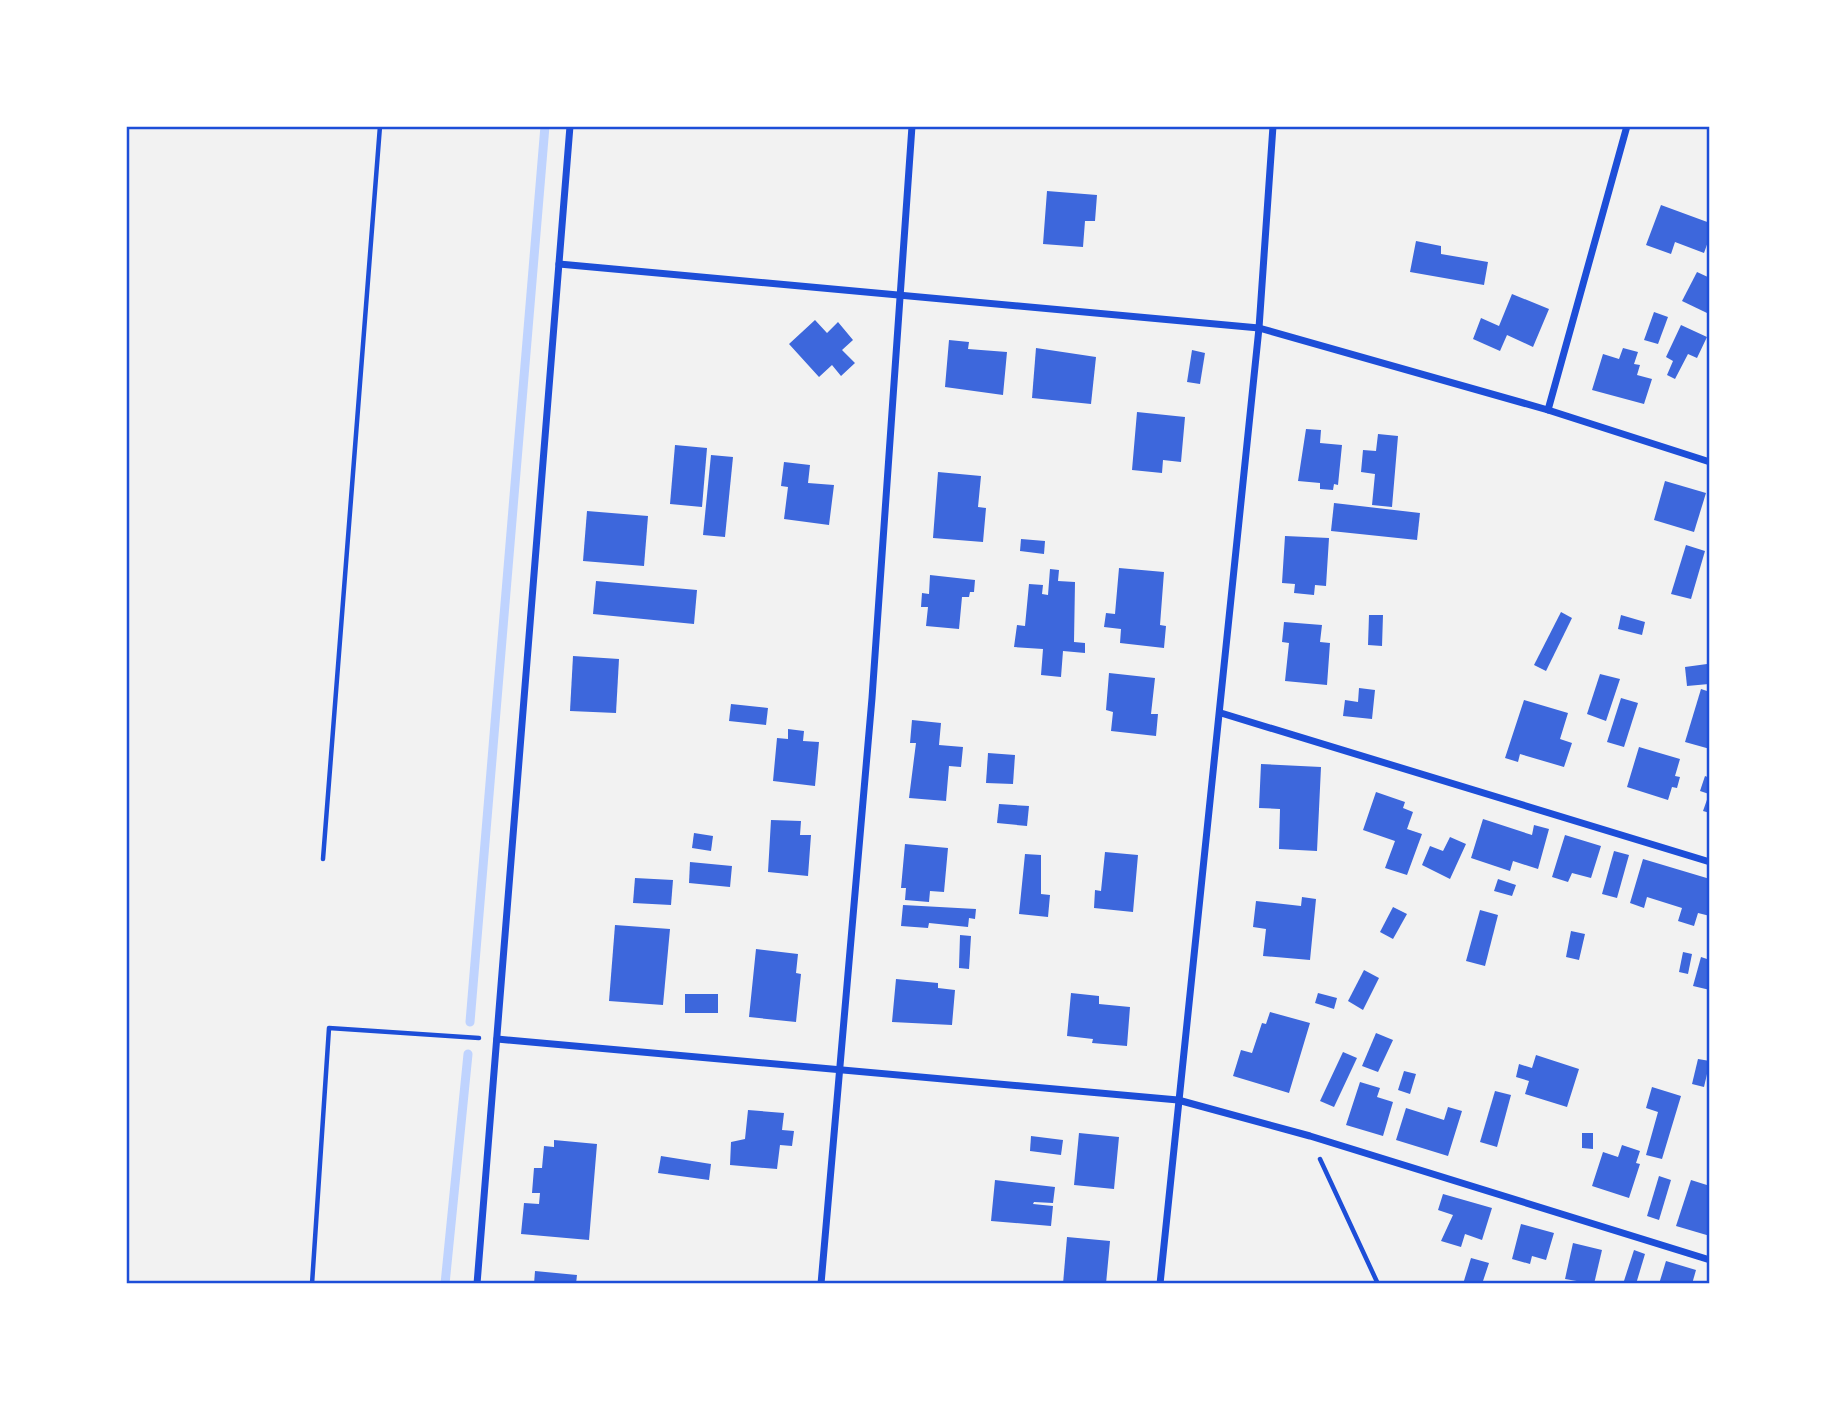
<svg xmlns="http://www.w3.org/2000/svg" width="1836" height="1410" viewBox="0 0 1836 1410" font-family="'PT Sans',sans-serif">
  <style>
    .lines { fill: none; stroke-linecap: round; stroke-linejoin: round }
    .stream { stroke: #bfd3fe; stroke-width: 9 }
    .building { fill: #3d67dc }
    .path { stroke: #1d4ed8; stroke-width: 4.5 }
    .minor { stroke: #1d4ed8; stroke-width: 7 }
    .neatline { fill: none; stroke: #1d4ed8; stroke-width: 2.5 }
  </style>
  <rect width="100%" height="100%" fill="#f2f2f2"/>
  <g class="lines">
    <g class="stream">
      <path d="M470,1022L545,126"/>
      <path d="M445,1284L468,1054"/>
    </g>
  </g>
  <g class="building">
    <path d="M1047,191L1097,195L1095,221H1085L1083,247L1043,244Z"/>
    <path d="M1661,205L1710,223V236L1704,253L1675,242L1671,254L1646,245Z"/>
    <path d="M1416,241L1441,246V254L1488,262L1484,285L1410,272Z"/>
    <path d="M1697,272L1710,278L1707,313L1682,301Z"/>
    <path d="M1512,294L1549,309L1533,347L1507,335L1500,351L1473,339L1481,318L1499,326Z"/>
    <path d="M1654,312L1668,317L1658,344L1644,340Z"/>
    <path d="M815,320L827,333L838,322L853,340L842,350L855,363L841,376L832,365L819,377L789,344Z"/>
    <path d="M1681,325L1707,337L1697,358L1688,354L1675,379L1667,375L1673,361L1666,357Z"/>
    <path d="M949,340L969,342L968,349L1007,352L1003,395L945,387Z"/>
    <path d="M1036,348L1096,357L1091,404L1032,398Z"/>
    <path d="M1623,348L1638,352L1634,364L1640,365L1637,375L1652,379L1644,404L1592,390L1603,354L1619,359Z"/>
    <path d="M1192,350L1205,353L1200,384L1187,382Z"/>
    <path d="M1137,412L1185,417L1181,462L1163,460L1162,473L1132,470Z"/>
    <path d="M1306,429L1321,430L1320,443L1342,445L1338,485L1334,484L1333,490L1320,489V483L1298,481Z"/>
    <path d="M1378,434L1398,436L1392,507L1372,505L1375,474L1361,472L1363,450L1376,451Z"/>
    <path d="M675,445L707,448L702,507L670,504Z"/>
    <path d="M711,455L733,457L725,537L703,535Z"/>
    <path d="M784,462L810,465L808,483L834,485L829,525L784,519L788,487L781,486Z"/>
    <path d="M938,472L981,476L978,507L986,508L983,542L933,538Z"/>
    <path d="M1665,481L1706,493L1694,532L1654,520Z"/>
    <path d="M1334,503L1420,513L1417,540L1331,531Z"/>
    <path d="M587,511L648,516L644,566L583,561Z"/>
    <path d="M1285,536L1329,538L1326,586L1315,585L1314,595L1294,593L1295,584L1282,583Z"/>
    <path d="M1021,539L1045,541L1044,554L1020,551Z"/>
    <path d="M1686,545L1705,551L1691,599L1671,594Z"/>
    <path d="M1119,568L1164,572L1160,625L1166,626L1164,648L1120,643L1121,629L1104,627L1106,613L1115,614Z"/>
    <path d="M1050,569L1059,570L1058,581L1075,582L1074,642L1085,643V653L1063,651L1061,677L1041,675L1043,649L1014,647L1017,625L1025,626L1029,584L1043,585L1042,594L1048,595Z"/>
    <path d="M930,575L975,580L974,592H970L969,597H962L959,629L926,626L928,607H921L922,593L929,594Z"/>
    <path d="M596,581L697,590L694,624L593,614Z"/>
    <path d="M1561,612L1572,618L1546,671L1534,665Z"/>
    <path d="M1369,615H1383L1382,646L1368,645Z"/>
    <path d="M1621,615L1645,622L1642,635L1618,629Z"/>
    <path d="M1284,622L1322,625L1320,642L1330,643L1327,685L1285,681L1289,643L1282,642Z"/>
    <path d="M573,656L619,659L616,713L570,711Z"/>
    <path d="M1707,664L1709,684L1687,686L1685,667Z"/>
    <path d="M1109,673L1155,678L1151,714H1158L1156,736L1111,731L1113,712L1106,710Z"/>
    <path d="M1600,674L1620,679L1606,721L1587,714Z"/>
    <path d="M1359,688L1375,690L1372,719L1343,716L1345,700L1358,702Z"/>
    <path d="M1701,689L1710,692V749L1685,742Z"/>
    <path d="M1621,698L1638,703L1624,747L1607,742Z"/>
    <path d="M1524,700L1568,713L1560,739L1572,743L1564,767L1520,754L1518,762L1505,758Z"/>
    <path d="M731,704L768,708L766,725L729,721Z"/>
    <path d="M912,720L941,723L939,745L963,747L961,767L949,766L946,801L909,798L916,743H910Z"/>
    <path d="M788,729L804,731L803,741L819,742L815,786L773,781L777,738L788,739Z"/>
    <path d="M1639,747L1680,759L1675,776L1680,777L1677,788L1672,787L1668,800L1627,787Z"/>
    <path d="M988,753L1015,755L1013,784L986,783Z"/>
    <path d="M1261,764L1321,767L1317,851L1279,849L1280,809L1259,808Z"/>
    <path d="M1705,776L1710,778V813L1703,811L1709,794L1700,791Z"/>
    <path d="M1376,792L1405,802L1403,808L1413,812L1407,829L1422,834L1407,875L1385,868L1395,841L1363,830Z"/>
    <path d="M999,804L1029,806L1027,826L997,823Z"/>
    <path d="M1483,819L1532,835L1534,825L1549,829L1538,869L1513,861L1510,871L1471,858Z"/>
    <path d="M771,820L801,821L800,835H811L808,876L768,872Z"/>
    <path d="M694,833L713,836L711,851L692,848Z"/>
    <path d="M1565,835L1601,846L1591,878L1572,873L1568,882L1552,877Z"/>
    <path d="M1450,837L1466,844L1450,879L1422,865L1430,846L1443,851Z"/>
    <path d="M905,844L948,848L944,892L930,891L929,902L905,900L906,888H901Z"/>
    <path d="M1614,851L1629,855L1617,898L1602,894Z"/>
    <path d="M1105,852L1138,855L1133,912L1094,908L1095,890L1101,891Z"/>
    <path d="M1025,854L1041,855V894L1050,895L1048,917L1019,914Z"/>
    <path d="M1643,859L1710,879V916L1698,913L1694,926L1678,921L1682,908L1647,897L1644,908L1630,903Z"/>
    <path d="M690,862L732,866L730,887L689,883Z"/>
    <path d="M635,878L673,880L671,905L633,903Z"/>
    <path d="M1498,879L1516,885L1512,896L1494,891Z"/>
    <path d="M1302,897L1316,899L1310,960L1263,956L1266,929L1253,927L1256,901L1301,906Z"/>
    <path d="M903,905L976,909L975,919L969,918L968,927L929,923L928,928L901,926Z"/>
    <path d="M1393,907L1407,914L1393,939L1380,932Z"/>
    <path d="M1480,910L1498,915L1485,966L1466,961Z"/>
    <path d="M615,925L670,929L663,1005L609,1001Z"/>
    <path d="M1571,931L1585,934L1579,960L1566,957Z"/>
    <path d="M960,935L971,936L969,969L959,968Z"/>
    <path d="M756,949L798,954L796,973L801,974L796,1022L749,1017Z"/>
    <path d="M1683,952L1692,954L1688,974L1679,972Z"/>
    <path d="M1701,957L1710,960V990L1693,986Z"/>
    <path d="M1364,970L1379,978L1363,1010L1348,1001Z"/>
    <path d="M896,979L938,983V988L955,990L952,1025L892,1022Z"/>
    <path d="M1071,993L1099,996V1004L1130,1007L1127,1046L1092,1043L1093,1039L1067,1036Z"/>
    <path d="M1318,993L1337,998L1334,1009L1315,1003Z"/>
    <rect x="685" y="994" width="33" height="19"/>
    <path d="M1270,1012L1310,1023L1289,1093L1233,1076L1241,1050L1252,1053L1262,1023L1266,1024Z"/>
    <path d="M1376,1033L1393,1040L1378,1072L1362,1066Z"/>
    <path d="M1343,1052L1357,1058L1334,1107L1320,1101Z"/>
    <path d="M1536,1055L1579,1069L1567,1107L1525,1094L1529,1081L1516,1077L1519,1064L1532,1068Z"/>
    <path d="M1698,1059L1710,1061L1704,1087L1692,1084Z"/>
    <path d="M1404,1071L1416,1074L1410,1094L1398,1090Z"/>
    <path d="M1360,1082L1380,1088L1377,1097L1393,1102L1383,1136L1346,1125Z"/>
    <path d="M1652,1087L1681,1096L1662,1159L1646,1155L1658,1112L1646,1108Z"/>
    <path d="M1495,1091L1511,1095L1497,1147L1480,1142Z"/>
    <path d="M1448,1107L1462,1111L1448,1156L1396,1140L1406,1108L1444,1120Z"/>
    <path d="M748,1110L784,1113L782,1130L794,1131L792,1146L780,1145L777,1169L730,1165L731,1142L745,1139Z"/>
    <path d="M1079,1133L1119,1137L1114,1189L1074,1185Z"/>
    <path d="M1582,1133H1593V1149L1582,1148Z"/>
    <path d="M1031,1136L1063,1140L1061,1155L1030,1151Z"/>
    <path d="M554,1140L597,1144L589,1240L521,1234L524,1203L539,1204L540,1193H532L534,1168H542L544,1146L554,1147Z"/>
    <path d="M1622,1145L1640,1151L1636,1163L1640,1164L1629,1198L1592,1186L1603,1152L1618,1157Z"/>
    <path d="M661,1156L711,1164L709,1180L658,1173Z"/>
    <path d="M1659,1176L1671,1180L1659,1220L1647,1216Z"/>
    <path d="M995,1180L1055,1187L1053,1203L1034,1202L1033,1204L1053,1206L1051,1226L991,1221Z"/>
    <path d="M1691,1180L1710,1186V1236L1676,1226Z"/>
    <path d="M1443,1194L1492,1208L1482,1240L1465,1234L1461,1247L1441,1241L1453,1215L1438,1210Z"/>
    <path d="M1521,1224L1554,1233L1546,1260L1532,1256L1530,1264L1512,1259Z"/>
    <path d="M1067,1237L1110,1241L1106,1284H1063Z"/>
    <path d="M1573,1243L1602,1250L1594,1284L1565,1279Z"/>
    <path d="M1634,1250L1645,1254L1636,1284H1623Z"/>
    <path d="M1471,1258L1489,1263L1482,1284H1463Z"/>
    <path d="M1666,1261L1696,1270L1692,1284H1659Z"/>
    <path d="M535,1271L577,1275L576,1284H534Z"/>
  </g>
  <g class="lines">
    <g class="path">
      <path d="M323,859L380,126"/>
      <path d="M1320,1159L1378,1284"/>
      <path d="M312,1284L329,1028L479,1038"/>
    </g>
    <g class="minor">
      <path d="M559,264L1259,328L1548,410L1710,462"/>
      <path d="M1548,410L1627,126"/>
      <path d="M1221,713L1710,862"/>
      <path d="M497,1039L1178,1100L1310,1136L1710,1260"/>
      <path d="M477,1284L570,126"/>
      <path d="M821,1284L872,698L912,126"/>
      <path d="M1160,1284L1259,328L1273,126"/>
    </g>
  </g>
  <rect width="1836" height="1410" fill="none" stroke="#ffffff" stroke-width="256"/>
  <rect x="128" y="128" width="1580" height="1154" class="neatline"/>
</svg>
